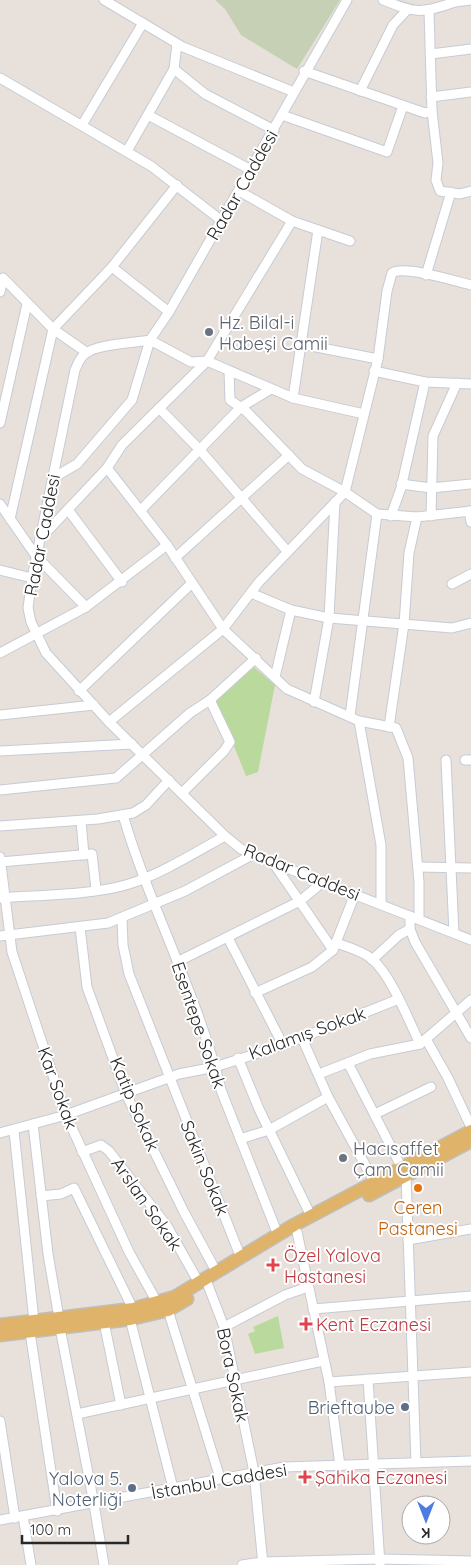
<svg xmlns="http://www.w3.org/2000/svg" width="471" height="1565" viewBox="0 0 471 1565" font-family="Quicksand,sans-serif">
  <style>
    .green { fill: #bad99d }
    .cemetery { fill: #c6d0b4 }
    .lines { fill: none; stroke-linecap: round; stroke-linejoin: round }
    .minor-casing { stroke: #c6cbd4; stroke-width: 11 }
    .primary-casing { stroke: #bebebe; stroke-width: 15 }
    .minor { stroke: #fff; stroke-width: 9 }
    .primary { stroke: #dfb46a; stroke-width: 12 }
    .worship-dot { fill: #6b7280; stroke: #fff; stroke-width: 2 }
    .food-dot { fill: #e8710a; stroke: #fff; stroke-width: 2 }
    .health-dot { fill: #e0444e; stroke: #fff; stroke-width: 2 }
    .service-dot { fill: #5c6f8a; stroke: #fff; stroke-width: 2 }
    .labels { text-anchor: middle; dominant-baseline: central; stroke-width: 4; stroke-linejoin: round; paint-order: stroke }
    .street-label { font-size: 18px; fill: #282828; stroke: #fff }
    .worship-label { font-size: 18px; fill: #5b616d; stroke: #fff; text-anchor: start }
    .food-label { font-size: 18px; fill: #c56008; stroke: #fff }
    .health-label { font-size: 18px; fill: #be3a42; stroke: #fff; text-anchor: start }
    .service-label { font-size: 18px; fill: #4e5e75; stroke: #fff; text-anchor: end }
  </style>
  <rect width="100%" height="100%" fill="#e8e1db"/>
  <g class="green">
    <path d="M254,667L275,685L258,772L246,776L215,699Z"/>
    <path d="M278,1316L284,1348L255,1354L248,1334L255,1331L253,1327Z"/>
  </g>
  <path class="cemetery" d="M215,0H340L297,69L241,35L225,9Z"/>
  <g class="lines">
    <g class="minor-casing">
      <g id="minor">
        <path d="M104,0L183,47L294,92"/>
        <path d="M347,0L169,312L150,340C134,343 96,344 85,354C79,358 78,364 75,370L32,578L28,608L31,622L46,653L109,722L225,836L241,849L274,863L471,940"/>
        <path d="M383,0C416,13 420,14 455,2"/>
        <path d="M450,0L455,2L471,0"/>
        <path d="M177,44L174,69L205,94L274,130"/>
        <path d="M431,54L471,49"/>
        <path d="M304,71L425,113L432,111L429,11"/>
        <path d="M0,78L151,166L222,221"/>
        <path d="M360,91L393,25L407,10"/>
        <path d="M431,97L471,92"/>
        <path d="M432,111L438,163L436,180L440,191L460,194L471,191"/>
        <path d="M148,115L251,170"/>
        <path d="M282,115L387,152L403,106"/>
        <path d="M82,125L143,23"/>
        <path d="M127,151L174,69"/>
        <path d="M239,191L292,221L350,241"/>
        <path d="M112,267L169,312"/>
        <path d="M426,275L451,192"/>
        <path d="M0,292L3,278L53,329L86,352"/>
        <path d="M301,344L378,359"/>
        <path d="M229,371L230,400L246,411L302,469L345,492L377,514L417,517L471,511"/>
        <path d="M374,371L425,382L471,384"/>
        <path d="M293,398L318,230"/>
        <path d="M159,408L200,450L287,551"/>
        <path d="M0,423L27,304"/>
        <path d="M107,468L167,545L223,629L287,689L359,721L396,728L408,758L419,882V919"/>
        <path d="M53,478L77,464L132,400L150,340L191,362L207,361L293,398L364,414"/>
        <path d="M401,484L431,488L471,484"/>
        <path d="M0,504L36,556L86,607"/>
        <path d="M141,510L241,407L271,389"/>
        <path d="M69,511L122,582"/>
        <path d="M469,511L471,522"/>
        <path d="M391,516L401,488L425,382"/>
        <path d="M431,516L433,436L457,383"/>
        <path d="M10,519L53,329L112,267L177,185"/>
        <path d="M40,539L107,468L122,445L207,361L292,221"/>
        <path d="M175,558L289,455"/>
        <path d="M0,570L32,578"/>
        <path d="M452,584L471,574"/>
        <path d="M251,593L291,610L329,618L452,628L471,623"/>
        <path d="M0,653L86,607L167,545"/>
        <path d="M275,677L291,610"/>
        <path d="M79,691L192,583"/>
        <path d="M314,702L329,618L335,502"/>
        <path d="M0,715L94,705"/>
        <path d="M350,716L377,514"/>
        <path d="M359,721L381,845V904"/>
        <path d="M109,722L223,629L259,582L345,492L378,359L387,291L392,273C405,265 454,281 471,285"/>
        <path d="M389,727L404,624L409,553L417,517"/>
        <path d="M0,751L132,744"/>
        <path d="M446,760L454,933"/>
        <path d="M465,760H471"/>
        <path d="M0,790L116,778L190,713L210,700L256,658"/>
        <path d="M182,793L224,751L230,742L210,700"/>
        <path d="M123,815C150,908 198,995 221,1090L278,1235"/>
        <path d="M81,821L84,855"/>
        <path d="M0,826L98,819L133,813L146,805L169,780"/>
        <path d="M0,857L12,952L66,1115L129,1252L158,1304"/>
        <path d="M0,862L92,854L96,889"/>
        <path d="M274,864L333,950"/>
        <path d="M418,867L471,868"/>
        <path d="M0,898C38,895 95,895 129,884C161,874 196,852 225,836"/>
        <path d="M410,916V929L415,942L471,1038"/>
        <path d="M122,918L123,945L129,974L241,1258"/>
        <path d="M80,927L87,987L126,1094L184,1212L217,1273"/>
        <path d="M0,936L108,923L185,891L254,854"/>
        <path d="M228,938L283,1045"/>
        <path d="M336,943C348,947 362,951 372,959C391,975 409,1021 420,1044"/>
        <path d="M372,960L399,935L410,929"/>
        <path d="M177,962L300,901L324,881"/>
        <path d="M255,993L312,967L333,950L355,894"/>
        <path d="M302,1038L328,1097L375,1183"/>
        <path d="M426,1039L448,1078L471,1127"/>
        <path d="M238,1058L259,1109L311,1216"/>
        <path d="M348,1063L406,1176L416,1463"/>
        <path d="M319,1074L370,1054L420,1044L471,1000"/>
        <path d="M375,1114L431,1087"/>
        <path d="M33,1124L48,1254L59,1318"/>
        <path d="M14,1131L34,1321"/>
        <path d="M0,1133L66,1115L179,1074L215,1067L283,1045L399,999"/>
        <path d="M240,1139L269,1130L328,1097"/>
        <path d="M82,1152L101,1145L109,1151L167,1226L199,1283"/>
        <path d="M41,1196L61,1194L74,1188L133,1309"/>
        <path d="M297,1232L329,1382L340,1466"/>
        <path d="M408,1240L471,1229"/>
        <path d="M206,1280L224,1327L254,1472L263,1565"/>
        <path d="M313,1309L471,1296"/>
        <path d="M168,1310L220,1478"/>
        <path d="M130,1319L173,1488"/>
        <path d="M104,1322L121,1405"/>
        <path d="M224,1327L285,1295L308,1287"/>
        <path d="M60,1328L94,1504L104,1565"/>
        <path d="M30,1332L57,1511"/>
        <path d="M368,1379L380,1565"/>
        <path d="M329,1382L471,1372"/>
        <path d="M77,1414L323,1361"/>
        <path d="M0,1421L15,1518"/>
        <path d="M23,1516L31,1565"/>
        <path d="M0,1520L284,1467L471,1461"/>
        <path d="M242,1565L262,1562L380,1559L471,1561"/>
      </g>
    </g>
    <g class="primary-casing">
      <g id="primary">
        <path d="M369,1195L471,1141"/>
        <path d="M0,1325L133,1309L175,1297L294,1225L471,1131"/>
        <path d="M0,1335L130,1319L168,1310L187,1299"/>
      </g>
    </g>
    <use href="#minor" class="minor"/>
    <use href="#primary" class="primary"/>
  </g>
  <g class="worship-dot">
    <circle cx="209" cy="332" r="5"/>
    <circle cx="343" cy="1158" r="5"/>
  </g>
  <circle class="food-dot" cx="418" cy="1188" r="5"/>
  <g class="health-dot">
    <path d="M270.5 1257.5h5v5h5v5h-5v5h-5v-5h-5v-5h5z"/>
    <path d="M303.5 1316.5h5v5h5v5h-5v5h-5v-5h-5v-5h5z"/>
    <path d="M302.5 1469.5h5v5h5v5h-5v5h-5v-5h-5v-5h5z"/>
  </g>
  <g class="service-dot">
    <circle cx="405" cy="1407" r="5"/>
    <circle cx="132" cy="1488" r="5"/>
  </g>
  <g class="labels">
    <g class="street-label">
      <text transform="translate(242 185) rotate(-60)">Radar Caddesi</text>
      <text transform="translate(42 535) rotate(-79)">Radar Caddesi</text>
      <text transform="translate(302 872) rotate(22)">Radar Caddesi</text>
      <text transform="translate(199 1025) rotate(71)">Esentepe Sokak</text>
      <text transform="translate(307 1033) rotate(-20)">Kalamış Sokak</text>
      <text transform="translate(58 1088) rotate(70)">Kar Sokak</text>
      <text transform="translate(135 1104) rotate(67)">Katip Sokak</text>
      <text transform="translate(205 1168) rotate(68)">Sakin Sokak</text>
      <text transform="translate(147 1204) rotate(55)">Arslan Sokak</text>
      <text transform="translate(233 1375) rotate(78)">Bora Sokak</text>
      <text transform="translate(219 1481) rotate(-10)">İstanbul Caddesi</text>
    </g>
    <g class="worship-label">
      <text x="219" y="322">Hz. Bilal-i<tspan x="219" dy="21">Habeşi Camii</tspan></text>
      <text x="353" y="1148">Hacısaffet<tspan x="353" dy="21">Çam Camii</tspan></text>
    </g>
    <g class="food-label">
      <text x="418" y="1207">Ceren<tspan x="418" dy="21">Pastanesi</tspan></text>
    </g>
    <g class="health-label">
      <text x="284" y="1255">Özel Yalova<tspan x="284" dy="21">Hastanesi</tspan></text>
      <text x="316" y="1324">Kent Eczanesi</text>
      <text x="315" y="1477">Şahika Eczanesi</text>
    </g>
    <g class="service-label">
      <text x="395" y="1407">Brieftaube</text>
      <text x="122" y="1478">Yalova 5.<tspan x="122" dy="21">Noterliği</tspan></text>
    </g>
  </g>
  <g transform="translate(426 1520) rotate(180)"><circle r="24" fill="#ffffff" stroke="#a9a9a9"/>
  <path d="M0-4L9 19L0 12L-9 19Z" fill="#4d7de3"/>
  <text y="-8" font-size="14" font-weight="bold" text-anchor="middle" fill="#282828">K</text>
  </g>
  <path d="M22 1535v8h106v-8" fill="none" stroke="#282828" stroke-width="2.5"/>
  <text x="30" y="1535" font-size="15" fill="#282828" stroke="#ffffff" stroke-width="4" paint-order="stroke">100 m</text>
</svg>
